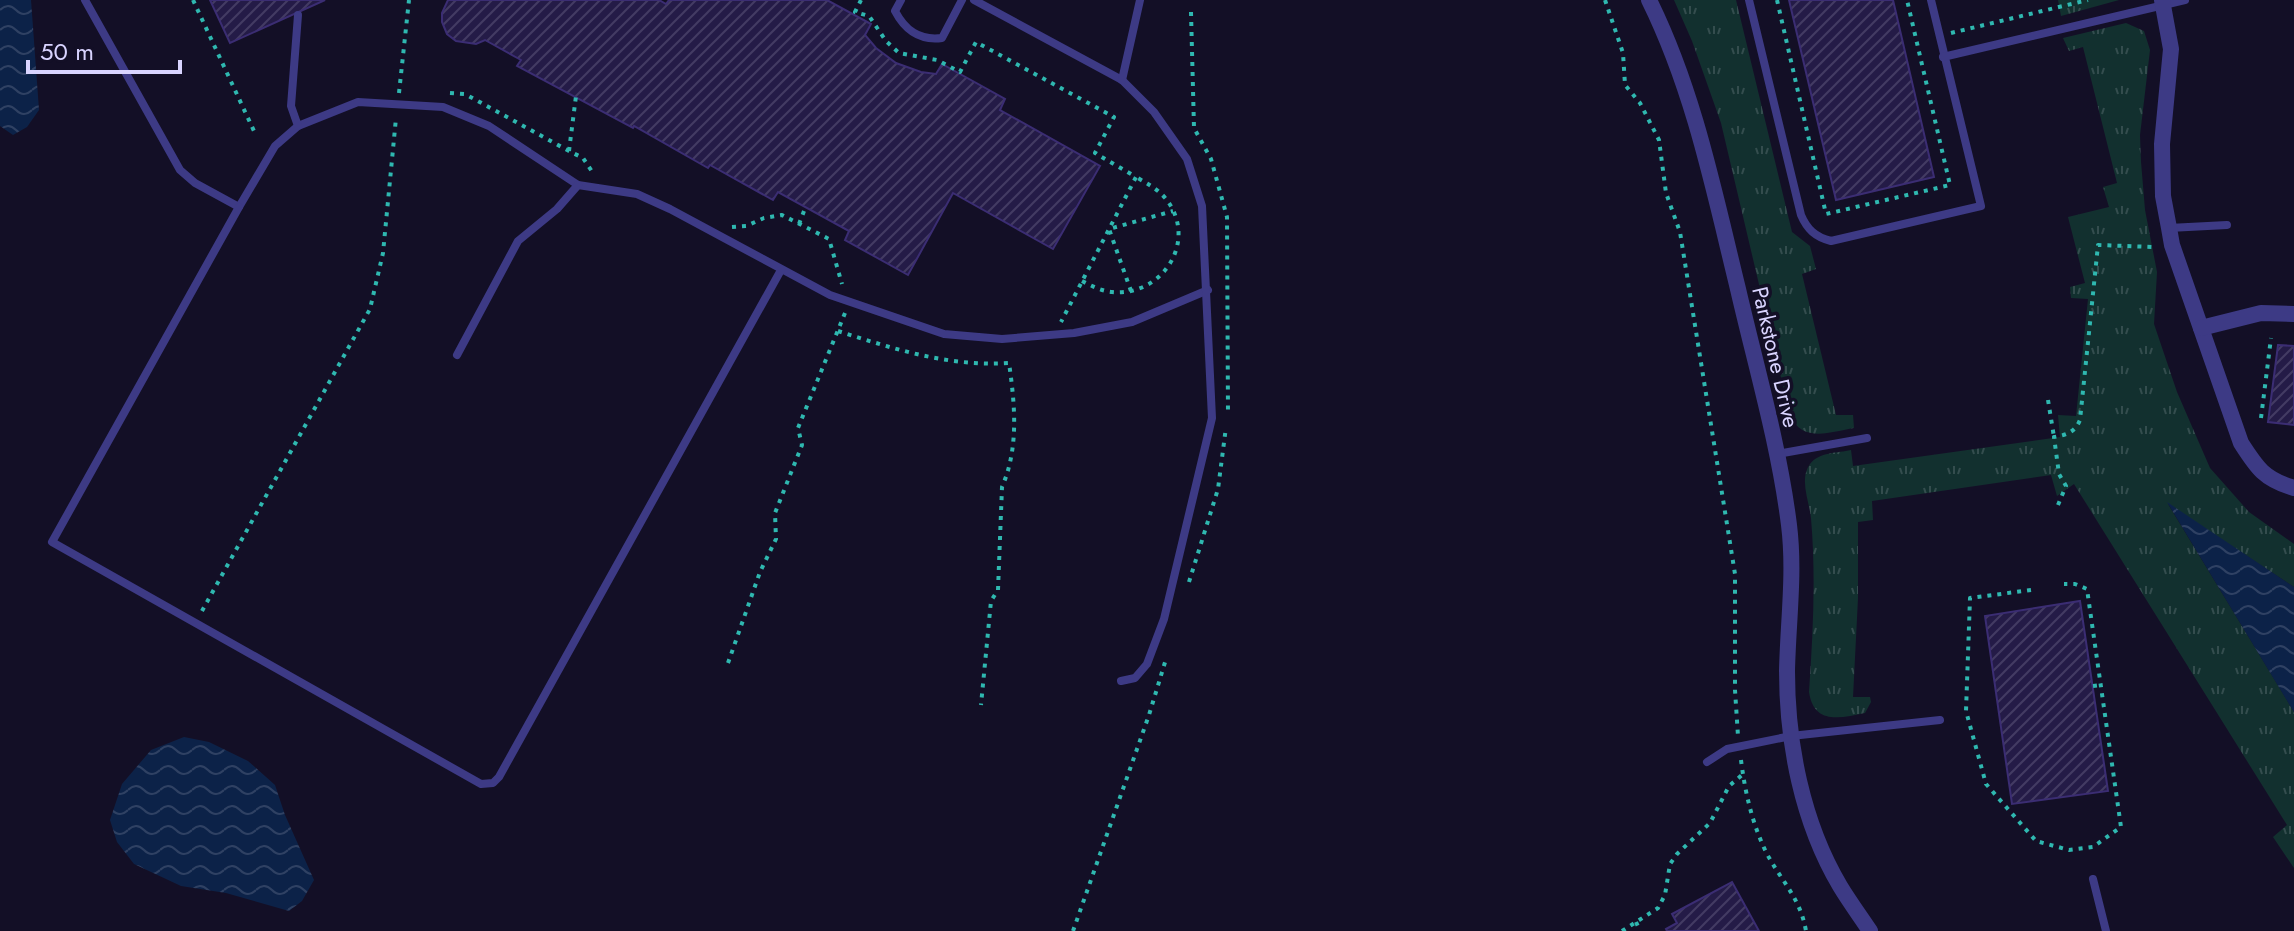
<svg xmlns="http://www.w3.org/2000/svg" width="2294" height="931" viewBox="0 0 2294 931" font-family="Jost,sans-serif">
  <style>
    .grass { fill: url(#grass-tufts) }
    .water { fill: url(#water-waves) }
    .building { fill: url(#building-hatch); stroke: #3b2d73; stroke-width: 2 }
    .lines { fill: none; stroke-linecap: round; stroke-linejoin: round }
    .path { stroke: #2fb8b0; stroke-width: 4; stroke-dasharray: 4 6; stroke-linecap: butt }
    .service { stroke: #3d3a85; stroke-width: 8 }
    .minor { stroke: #3d3a85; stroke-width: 16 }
    .labels { text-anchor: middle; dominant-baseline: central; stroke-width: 7; stroke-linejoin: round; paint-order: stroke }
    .street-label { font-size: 22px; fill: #d9d4ff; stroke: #130f26 }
  </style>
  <defs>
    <pattern id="grass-tufts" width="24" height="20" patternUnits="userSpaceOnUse" patternTransform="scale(2)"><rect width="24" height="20" fill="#12302f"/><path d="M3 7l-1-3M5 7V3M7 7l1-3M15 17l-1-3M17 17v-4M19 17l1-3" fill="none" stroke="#344d4e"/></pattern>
    <pattern id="water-waves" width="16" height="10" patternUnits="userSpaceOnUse" patternTransform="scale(2)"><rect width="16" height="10" fill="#0c2248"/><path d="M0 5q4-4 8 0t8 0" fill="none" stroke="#2f4163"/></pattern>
    <pattern id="building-hatch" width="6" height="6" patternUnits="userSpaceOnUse" patternTransform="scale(2)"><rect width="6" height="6" fill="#241b47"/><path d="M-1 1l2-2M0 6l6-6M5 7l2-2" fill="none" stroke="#433b63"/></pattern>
  </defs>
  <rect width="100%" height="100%" fill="#130f26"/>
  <g class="grass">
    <path d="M1674,0H1736L1792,232L1810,246L1816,269L1802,274L1836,415H1853L1854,428C1830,432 1803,443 1790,416L1721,123L1692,41Z"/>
    <path d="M2058,0H2119L2061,16Z"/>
    <path d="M2126,23L2144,31L2150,50L2140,135L2141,162L2145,210L2157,272L2154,324L2177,392L2210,468L2249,512L2294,544V587L2168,504L2294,712V868L2273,837L2287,825L2074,484L2057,496L2051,475L1872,501L1873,520L1858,522V598L1853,697H1870L1871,702L1865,713C1840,718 1814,725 1809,692C1813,634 1816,576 1811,518C1809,500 1799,479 1810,464C1819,452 1838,453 1851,450L1853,466L2060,437L2058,415L2076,416L2088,299L2071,298L2070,287L2085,283L2068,217L2109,207L2103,187L2117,183L2083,47L2069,51L2063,38Z"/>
  </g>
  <g class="water">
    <path d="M0,0H31L39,110L27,127L13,135L0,126Z"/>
    <path d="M2167,502L2294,587V712L2286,699Z"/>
    <path d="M184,737L209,742L248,761L275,785L285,815L314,880L302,901L289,911L226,893L181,886L134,864L117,842L110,820L122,784L151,750Z"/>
  </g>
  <g class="building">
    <path d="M210,0H325L230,43Z"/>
    <path d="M448,0H659L666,4L669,0H827L871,24L865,35L876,48L896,63L921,72L936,74L942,64L1005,99L1000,110L1100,166L1053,249L953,193L908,275L845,240L849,231L778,192L773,200L710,165L708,168L634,126L633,128L517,66L521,60L485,40L476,44L456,41L447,34L442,22V13Z"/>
    <path d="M1789,0H1893L1934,177L1836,200Z"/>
    <path d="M2278,345L2294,346V425L2268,422Z"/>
    <path d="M2080,601L2108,791L2012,804L1985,616Z"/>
    <path d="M1732,882L1759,931H1667L1666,929L1677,923L1672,914Z"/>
  </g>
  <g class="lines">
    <g class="path">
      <path d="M193,0L254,131"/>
      <path d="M861,0L855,12L869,16L886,41L899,53L937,60L960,72L976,42L1114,117L1095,153L1136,177L1061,322"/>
      <path d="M1605,0L1623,53L1625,85L1640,103L1659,140L1666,193L1680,232L1735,574V690L1738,736"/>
      <path d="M1777,0L1826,214L1950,185L1907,0"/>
      <path d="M1191,12L1194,128L1211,159L1227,217L1228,415"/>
      <path d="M1951,33L2088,0"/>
      <path d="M399,93L409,0"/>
      <path d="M450,93L465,94L569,151L583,158L593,173"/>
      <path d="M569,151L576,96"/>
      <path d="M799,224L804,211"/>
      <path d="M732,227L746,226L764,218L782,215L829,239L842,284"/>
      <path d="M1082,281C1092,286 1101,291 1112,292C1162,297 1199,241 1166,199C1158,189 1148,184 1136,177"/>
      <path d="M1131,291L1109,229L1173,211"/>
      <path d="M838,331C894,349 949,367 1009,363C1015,405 1019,448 1002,487L998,590L991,601L981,705"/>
      <path d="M2048,400L2054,437"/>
      <path d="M2261,418L2271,338"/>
      <path d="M2058,505L2066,486L2059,474L2054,437C2067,435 2075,432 2080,420L2098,245L2152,247"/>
      <path d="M1189,582L1218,489L1226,427"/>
      <path d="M2031,590L1970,598L1966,711L1986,784L2036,841L2069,850L2093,847L2121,827L2087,589L2075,584H2064"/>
      <path d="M202,611L370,309L383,253L396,118"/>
      <path d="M728,663L760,572L776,539L775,513L802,445L798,428L845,313"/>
      <path d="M2093,686L2101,685"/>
      <path d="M1741,760C1745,792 1752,823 1766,852C1781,881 1800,897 1806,931"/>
      <path d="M1636,922L1640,931"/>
      <path d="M1073,931L1149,715L1166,659"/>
      <path d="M1622,931L1658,908L1665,895L1670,864L1677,854L1710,823L1729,786L1742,775"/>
    </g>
    <g class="service">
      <path d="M85,0L180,170L195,183L239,207L275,146L298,126L358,102L443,107L489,126L578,185L637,194L670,209L830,295L944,334L1002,339L1074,333L1132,322L1208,290"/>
      <path d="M901,0L895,11C905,30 919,41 942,38L962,0"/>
      <path d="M974,0L1122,80L1154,112L1187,159L1202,206L1212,418L1164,619L1147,664L1135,678L1121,681"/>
      <path d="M1749,0L1801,215C1807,229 1815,237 1831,241L1981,206L1931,0"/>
      <path d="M1943,57L2185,0"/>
      <path d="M1122,80L1140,0"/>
      <path d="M298,126L291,106L298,15"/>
      <path d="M239,207L52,542L481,784L493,783L499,777L781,270"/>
      <path d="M2169,228L2227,225"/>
      <path d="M457,355L518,241L557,209L578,185"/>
      <path d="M1777,454L1867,438"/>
      <path d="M1707,762L1727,749L1791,736L1940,720"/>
      <path d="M2093,879L2106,931"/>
    </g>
    <g class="minor">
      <path d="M1649,0C1694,91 1714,191 1738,289C1756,367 1779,445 1789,525C1795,573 1788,622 1787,671C1787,743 1802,822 1840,886C1849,901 1860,916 1870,931"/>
      <path d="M2162,0L2171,49L2162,144L2163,196L2169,228L2172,245L2241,443C2257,468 2264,479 2294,488"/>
      <path d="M2201,328L2261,313L2294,314"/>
    </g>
  </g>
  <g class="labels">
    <g class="street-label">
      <text transform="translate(1776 357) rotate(77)">Parkstone Drive</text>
    </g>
  </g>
  <path d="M28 60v12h152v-12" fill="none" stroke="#d9d4ff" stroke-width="4"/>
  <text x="40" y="60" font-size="24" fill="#d9d4ff" stroke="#130f26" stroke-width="6" paint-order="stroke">50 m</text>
</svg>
